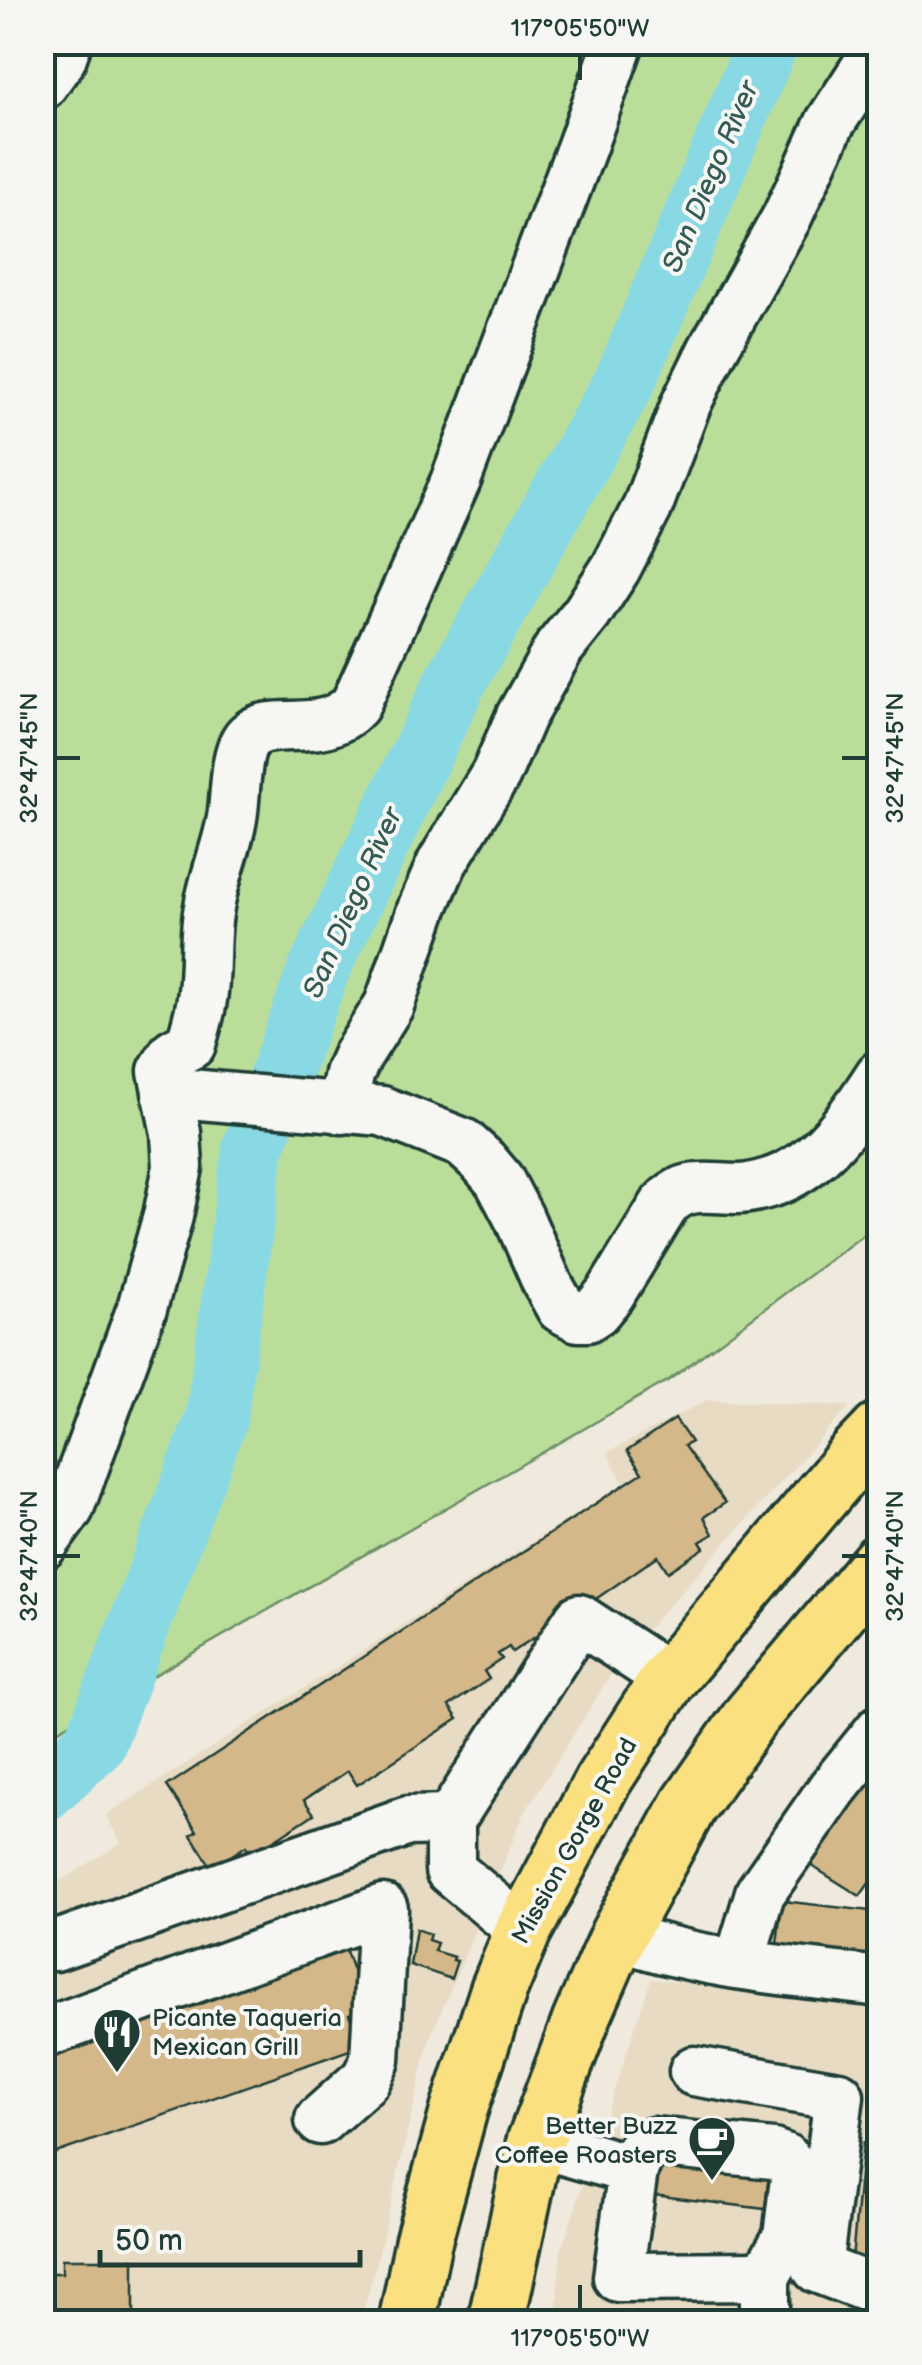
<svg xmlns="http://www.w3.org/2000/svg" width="922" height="2365" viewBox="0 0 922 2365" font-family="'Balsamiq Sans',sans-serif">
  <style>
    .built { fill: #e7dbc4 }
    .green { fill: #bade99; stroke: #6c8e66; stroke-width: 2.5 }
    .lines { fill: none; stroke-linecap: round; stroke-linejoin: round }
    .river { stroke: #89d9e5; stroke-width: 62 }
    .building { fill: #d4b889; stroke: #1f3d34; stroke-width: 2.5 }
    .minor-casing { stroke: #1f3d34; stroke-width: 55 }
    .major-casing { stroke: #1f3d34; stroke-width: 62 }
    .minor { stroke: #f6f6f2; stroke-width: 48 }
    .major { stroke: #fbe080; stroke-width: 55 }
    .ticks { fill: none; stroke: #1f3d34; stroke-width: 4 }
    .labels { text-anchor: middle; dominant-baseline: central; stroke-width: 8; stroke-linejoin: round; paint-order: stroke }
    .street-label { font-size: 25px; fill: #1f3d34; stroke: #f6f6f2 }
    .poi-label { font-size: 25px; fill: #1f3d34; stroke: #f6f6f2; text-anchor: start }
    .water-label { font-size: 28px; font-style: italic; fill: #345c57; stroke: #f6f6f2 }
    .neatline { fill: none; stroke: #1f3d34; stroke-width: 4 }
    .ticks-label { font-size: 25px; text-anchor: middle; fill: #1f3d34 }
  </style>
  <rect width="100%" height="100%" fill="#efeadd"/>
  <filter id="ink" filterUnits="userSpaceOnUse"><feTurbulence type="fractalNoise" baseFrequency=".01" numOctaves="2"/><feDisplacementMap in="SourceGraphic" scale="20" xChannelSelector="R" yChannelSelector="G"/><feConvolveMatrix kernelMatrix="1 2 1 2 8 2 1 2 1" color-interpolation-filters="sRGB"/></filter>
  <g filter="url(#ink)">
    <g class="built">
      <path d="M707,1400L850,1406L621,1658L524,1814L429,2040L377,2262L360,2322H43V1892L121,1843L106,1815L624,1483L607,1453Z"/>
      <path d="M651,1979L879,2005V2322H565L556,2314L561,2251Z"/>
    </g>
    <path class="green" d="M43,43H879V1223L669,1380L43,1739Z"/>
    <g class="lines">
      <path class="river" d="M42,1792L95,1743L216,1420L253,1149L318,972L456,681L625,381L768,42"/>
    </g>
    <g class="building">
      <path d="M675,1419L691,1442L684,1446L725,1503L704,1517L713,1534L700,1542L704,1548L668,1572L658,1556L587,1605L585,1604L512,1652L509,1647L498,1654L502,1659L484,1671L489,1679L449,1706L458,1719L357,1785L348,1771L304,1800L314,1814L251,1855L246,1846L212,1868L191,1835L197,1831L167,1786L642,1473L627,1451Z"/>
      <path d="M880,1757V1868L860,1896L807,1863Z"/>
      <path d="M782,1901L880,1912V1973L775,1961Z"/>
      <path d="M416,1929L430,1934L428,1940L437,1943L434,1951L454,1957L453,1960L457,1961L451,1979L410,1965Z"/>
      <path d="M343,1943L362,1995L363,2009L349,2014L361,2046L42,2158V2041Z"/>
      <path d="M863,2143L880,2144V2261L852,2259Z"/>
      <path d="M659,2152L770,2166L765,2209L653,2195Z"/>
      <path d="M62,2259H134V2322H42V2273H62Z"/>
    </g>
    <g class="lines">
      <g class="minor-casing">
        <g id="minor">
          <path d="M42,85L61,59L67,42"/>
          <path d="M167,1092L382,1111L463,1143L483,1161L499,1180L519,1218L548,1285L561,1308L578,1317H587L596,1311L610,1294L665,1204C686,1181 710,1189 738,1189C748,1189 759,1186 769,1183C819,1168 853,1117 880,1075"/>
          <path d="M342,1109L349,1074L357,1056L389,1005L423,907L442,863L496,774L521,716L559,648L587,613L616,568L647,508L686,404L712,351L787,217L830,123L880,46"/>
          <path d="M42,1545L69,1508L142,1308L168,1216L178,1167L176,1133L163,1071L174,1053L191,1044C195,1029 200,1014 202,999C207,969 203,937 209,907C214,877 227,848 232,818C236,797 234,750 249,736C273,714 322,741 355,705L456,480L582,146L619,42"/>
          <path d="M523,1931L450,1870V1820L579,1619L669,1678"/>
          <path d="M618,1935C701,1965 792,1971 880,1982"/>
          <path d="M55,1946L408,1821L450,1820"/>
          <path d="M739,1963L760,1893L833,1788L880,1730"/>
          <path d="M42,2034L383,1909L375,2060L366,2079L320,2120"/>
          <path d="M694,2071L839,2096L817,2268L880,2292"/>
          <path d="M535,2142L633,2170L618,2277L765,2276V2322"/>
          <path d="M633,2170L641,2150L654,2142L773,2154L784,2158L793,2167L795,2179L788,2237L765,2276"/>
        </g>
      </g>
      <g class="major-casing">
        <g id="major">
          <path d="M407,2322L423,2242L459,2110L499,1989L523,1931L602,1782L669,1678L857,1454L880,1430"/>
          <path d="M496,2322L535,2142L581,2020L618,1935L689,1805L751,1716L880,1562"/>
        </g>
      </g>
      <use href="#minor" class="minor"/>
      <use href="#major" class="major"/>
    </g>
  </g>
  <path class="ticks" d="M580,55V80M55,758H80M842,758H867M55,1556H80M842,1556H867M580,2285V2310"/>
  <defs>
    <g id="restaurant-pin" transform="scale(2.5)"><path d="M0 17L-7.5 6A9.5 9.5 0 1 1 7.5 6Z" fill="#1f3d34" stroke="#f6f6f2"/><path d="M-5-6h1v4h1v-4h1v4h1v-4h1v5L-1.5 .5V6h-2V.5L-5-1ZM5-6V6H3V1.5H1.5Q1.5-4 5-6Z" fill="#fff"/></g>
    <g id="cafe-pin" transform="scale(2.5)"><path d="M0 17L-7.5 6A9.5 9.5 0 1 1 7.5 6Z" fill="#1f3d34" stroke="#f6f6f2"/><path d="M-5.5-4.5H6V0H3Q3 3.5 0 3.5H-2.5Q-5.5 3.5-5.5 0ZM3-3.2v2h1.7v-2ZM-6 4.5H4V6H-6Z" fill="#fff"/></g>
  </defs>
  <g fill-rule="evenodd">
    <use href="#restaurant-pin" x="117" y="2032"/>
    <use href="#cafe-pin" x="712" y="2140"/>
  </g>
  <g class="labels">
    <g class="street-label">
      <text transform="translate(575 1841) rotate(-61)">Mission Gorge Road</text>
    </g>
    <g class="poi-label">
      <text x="152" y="2018">Picante Taqueria<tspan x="152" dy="29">Mexican Grill</tspan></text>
      <text x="677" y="2126" text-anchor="end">Better Buzz<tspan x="677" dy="29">Coffee Roasters</tspan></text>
    </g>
    <g class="water-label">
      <text transform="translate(711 177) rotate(-67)">San Diego River</text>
      <text transform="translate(353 903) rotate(-66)">San Diego River</text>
    </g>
  </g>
  <rect width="922" height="2365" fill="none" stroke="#f6f6f2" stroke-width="110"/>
  <path d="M100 2250v15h260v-15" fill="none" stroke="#1f3d34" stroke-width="5"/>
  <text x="115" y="2250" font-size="30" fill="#1f3d34" stroke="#f6f6f2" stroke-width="8" paint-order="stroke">50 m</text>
  <rect x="55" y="55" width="812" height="2255" class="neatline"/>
  <g class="ticks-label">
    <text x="580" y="36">117°05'50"W</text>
    <text transform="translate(28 758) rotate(-90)" y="9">32°47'45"N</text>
    <text transform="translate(894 758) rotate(-90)" y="9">32°47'45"N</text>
    <text transform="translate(28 1556) rotate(-90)" y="9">32°47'40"N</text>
    <text transform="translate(894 1556) rotate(-90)" y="9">32°47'40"N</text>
    <text x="580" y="2346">117°05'50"W</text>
  </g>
</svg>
